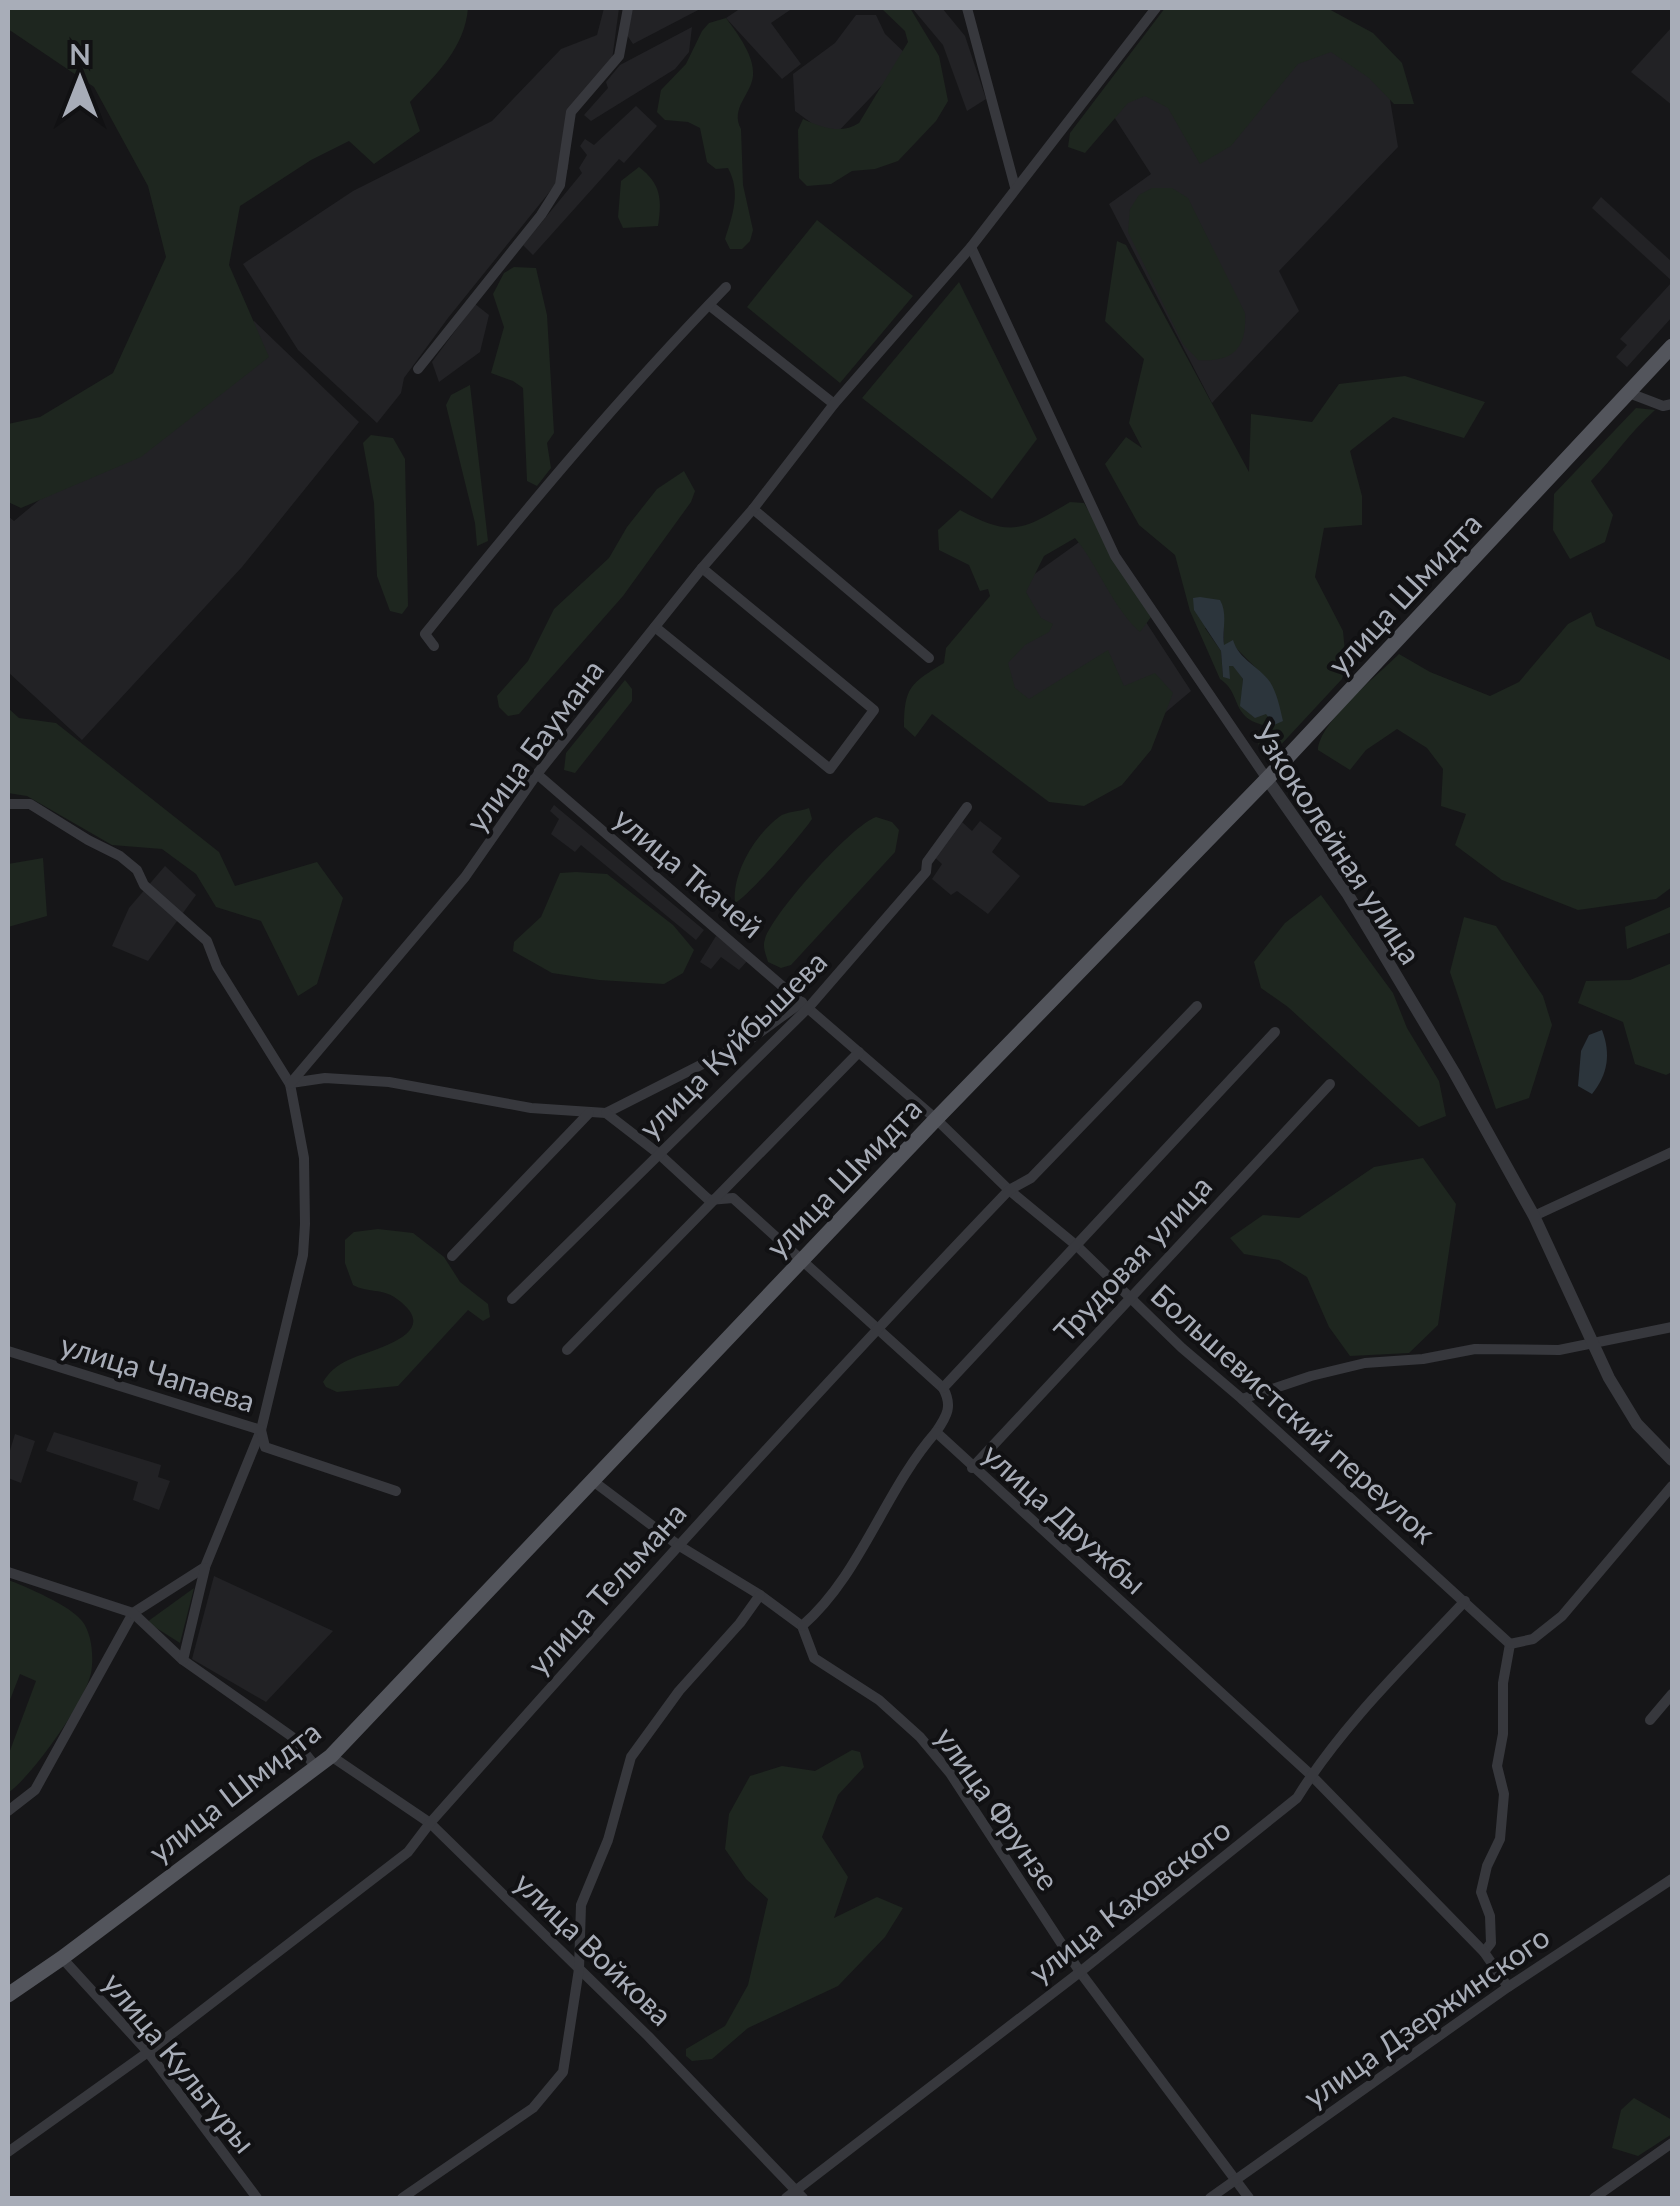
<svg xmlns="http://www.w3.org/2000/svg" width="1680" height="2206" viewBox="0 0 1680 2206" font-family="Lato,sans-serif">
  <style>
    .built { fill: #222225 }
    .green { fill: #1e261f; fill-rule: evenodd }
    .water { fill: #2c353c }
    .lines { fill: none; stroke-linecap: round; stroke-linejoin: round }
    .minor { stroke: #37383d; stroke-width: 10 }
    .tertiary { stroke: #37383d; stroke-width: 12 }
    .primary { stroke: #53555c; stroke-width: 15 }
    .labels { text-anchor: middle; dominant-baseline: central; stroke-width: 8; stroke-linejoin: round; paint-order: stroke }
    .street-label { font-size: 30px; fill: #a8adb8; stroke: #111113 }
  </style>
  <rect width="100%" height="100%" fill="#161618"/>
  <g class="built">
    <path d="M604,8H619L612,60L573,112L568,169L448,318L404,378L401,393L377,423L298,350L243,264L353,191L492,121L561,49L597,35Z"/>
    <path d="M633,8H702L633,44L627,35Z"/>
    <path d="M741,8H793L771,23L801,64L782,79L726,18Z"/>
    <path d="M912,8H942L965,36L986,99L967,111L943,45Z"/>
    <path d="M1301,8L1386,76L1398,147L1279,271L1299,311L1212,403L1109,204L1151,174L1105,103Z"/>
    <path d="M856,15H876L885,34L909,57L832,138L795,111L793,74L835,43Z"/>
    <path d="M692,27L689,52L675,69L591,121L584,115L608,88L606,82L620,65Z"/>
    <path d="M1672,27V105L1631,72Z"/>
    <path d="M636,106L657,126L624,163L619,159L533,255L523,245L582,173L579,168L587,155L580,146L585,139L594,145Z"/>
    <path d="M1601,197L1672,262V281L1592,208Z"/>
    <path d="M1672,282V317L1627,367L1616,357L1627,345L1620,339Z"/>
    <path d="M475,304L489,315L480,352L439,382L432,362Z"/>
    <path d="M254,321L359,422L242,567L82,740L8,672V516L14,521Z"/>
    <path d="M1089,535L1191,691L1098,769L952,646L997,601Z"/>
    <path d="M554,805L704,930L696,940L581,845L575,852L551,834L559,819L550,811Z"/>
    <path d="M980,821L1002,838L992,852L1020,876L988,914L957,891L951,895L932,879L942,864L932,855L962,822L972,831Z"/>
    <path d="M165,866L196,895L148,961L112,946L129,908Z"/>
    <path d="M716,936L748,960L739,970L721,957L711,969L700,962Z"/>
    <path d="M54,1432L161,1465L158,1477L170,1481L159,1510L133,1500L138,1482L46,1451Z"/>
    <path d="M15,1434L35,1441L21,1483L8,1478V1457Z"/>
    <path d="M214,1576L333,1631L266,1702L192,1659Z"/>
  </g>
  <g class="green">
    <path d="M8,8H468C465,47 437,74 410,102L420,131L374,164L349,141L311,160L240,206L229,265L269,357L141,457L21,508L8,502V424L40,417L113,373L166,257L148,186L94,87L8,29Z"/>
    <path d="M881,8H910L939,56L948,101L936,121L898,161L875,169L852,171L831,184L807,186L799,178L798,130L803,119C821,127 841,135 859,123L908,42L905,31Z"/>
    <path d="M1165,8H1327L1373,33L1402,63L1414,104H1394L1369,78L1331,52L1298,64L1231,146L1200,164L1168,108L1145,96L1128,103L1085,153L1068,147L1070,133Z"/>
    <path d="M726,18C737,33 755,56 753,76C751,95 730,108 741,129L743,185L753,230L750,241L742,249H730L725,239C733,214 741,192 728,168L716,169L707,162L700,128L688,122L665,120L657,112L661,90L686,64L702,31L709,23Z"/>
    <path d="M639,167C661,184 662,199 658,226L623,228L618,217L621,181Z"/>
    <path d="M1152,188H1172L1188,198L1245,313C1247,349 1233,362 1198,360L1183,344L1128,232L1130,209L1139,195Z"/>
    <path d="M817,220L913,296L840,383L747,307Z"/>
    <path d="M1117,241L1126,245L1249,472L1251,414L1312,422L1339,384L1405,376L1485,402L1464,438L1393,417L1350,451L1362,496V525L1324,528L1315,577L1343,631L1346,663L1342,679L1276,750L1259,748L1257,734L1267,726C1229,718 1243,694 1220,679L1190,611L1175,555L1139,525L1105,464L1126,437L1142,448L1129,423L1144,359L1105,321ZM1224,621V646L1236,648L1265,677L1241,706L1243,679L1234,666H1229L1223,677L1221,651L1205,628Z"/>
    <path d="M514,267L536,268L547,315L554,433L547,443L551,468L537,486L527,481L523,388L513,381L491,373L504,327L493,294L504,273Z"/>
    <path d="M959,282L1037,439L992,499L862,398Z"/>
    <path d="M470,385L488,541L477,546L475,523L446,405L451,395Z"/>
    <path d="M1636,408L1655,410C1630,432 1614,457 1591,481L1613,515L1605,542L1570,559L1553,530L1554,494Z"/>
    <path d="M371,435L393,438L405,459L408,606L402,614L390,611L377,576L374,503L363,443Z"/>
    <path d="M684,471L695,491L691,502L623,596L519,714L508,716L499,707L497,696L528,661L554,609L609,558L627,527L657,489Z"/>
    <path d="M1070,502L1084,503L1151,617L1140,632C1112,607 1099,567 1075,538L1044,556L1026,592L1041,618L1053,624L1049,632L1025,645L1008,663L1015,688L1029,699L1108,650L1124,686L1155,673L1173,693L1151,750L1122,785L1084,806L1049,802L932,714L915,737L904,727C904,687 911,683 944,663L946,648L990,596L988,589L980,591L969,565L939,550L938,530L960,510C1011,538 1023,530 1070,502Z"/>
    <path d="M1591,612L1596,626L1672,661V887L1656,899L1578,910L1502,880L1455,845L1466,814L1441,806L1443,769L1427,748L1397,729L1366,750L1350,770L1318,750C1319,722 1379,674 1399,654L1430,672L1490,696L1519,682L1568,624Z"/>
    <path d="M625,680L632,689V701L575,773L564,770L566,753Z"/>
    <path d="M8,708L19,718L56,723L219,852L235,886L317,862L343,898L317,984L298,996L261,921L216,907L196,874L162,849L112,845L27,796L8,793Z"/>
    <path d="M809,808L812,819C802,834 749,896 735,903C732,873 755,835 779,817C786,811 800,812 809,808Z"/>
    <path d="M876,817L892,822L899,830L895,852L791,965L781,968L768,962C766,954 762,947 765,939C772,914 852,825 876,817Z"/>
    <path d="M43,858L47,916L8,927V864Z"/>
    <path d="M576,872L607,874L673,925L694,950L683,973L664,984L599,980L552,973L513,951L514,942L541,917L560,873Z"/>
    <path d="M1321,895L1393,993L1407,1028L1439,1081L1446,1116L1419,1127L1288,1007L1261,988L1254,962L1285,923Z"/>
    <path d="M1672,906V932L1627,949L1625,927Z"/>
    <path d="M1464,917L1496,926L1543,996L1552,1025L1529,1098L1496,1109L1450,972Z"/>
    <path d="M1672,963V1072L1666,1075L1635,1064L1623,1022L1578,1003L1586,981L1630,980Z"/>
    <path d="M1423,1158L1456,1204L1438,1325L1409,1353L1350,1356L1329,1327L1307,1277L1279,1260L1244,1254L1230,1238L1263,1215L1299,1218L1374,1167Z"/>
    <path d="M378,1229L413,1233L444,1257L460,1282L488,1304L490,1317L483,1321L468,1310L398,1386L337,1392L326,1387L323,1382C330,1370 340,1363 353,1358C377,1348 444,1333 397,1299C383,1288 367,1293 353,1285L345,1263V1240L354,1232Z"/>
    <path d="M8,1580C25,1586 71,1606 82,1621C92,1633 94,1658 91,1673C85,1702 32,1776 8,1793V1756L36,1681L20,1674L8,1705Z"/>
    <path d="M194,1588L180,1643L147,1622Z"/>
    <path d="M852,1750L860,1752L864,1767L838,1795L822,1837L848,1877L834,1918L877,1897L903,1908L885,1937L838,1986L748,2028L712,2059L692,2061L686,2056V2049L725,2026L748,1985L768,1899L746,1879L725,1849L729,1814L750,1776L782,1766L815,1771Z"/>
    <path d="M1634,2098L1672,2120V2134L1638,2156L1612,2148L1621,2110Z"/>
  </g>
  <g class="water">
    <path d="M1200,597L1220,600C1228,614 1222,629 1224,645L1233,640C1239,660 1259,666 1270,682C1277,693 1280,708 1283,721L1274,725L1266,714L1255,718L1240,706L1243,679L1233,666H1229L1230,679L1223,677L1221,651L1194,610L1193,598Z"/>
    <path d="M1602,1030C1611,1054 1608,1074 1592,1094L1578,1086L1581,1051L1589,1035Z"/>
  </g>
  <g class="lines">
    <g class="minor">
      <path d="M967,8L1015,187"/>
      <path d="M971,247L1115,556L1267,779"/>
      <path d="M709,305L834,404"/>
      <path d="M418,369L541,215L560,185L571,112L619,56L628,8"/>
      <path d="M1629,393L1663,406L1672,404"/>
      <path d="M753,509L929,658"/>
      <path d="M655,627L830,769L874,710L702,568"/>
      <path d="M434,646L425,634C521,515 619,397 726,287"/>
      <path d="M537,774L936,1119L1009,1190L1077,1246L1182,1348L1242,1399L1510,1644L1503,1683V1734L1497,1766L1504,1794L1500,1839L1487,1866L1481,1892L1490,1916L1491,1943L1484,1952"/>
      <path d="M8,804H30L88,840L120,856L137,870L144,885L207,941L217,967L290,1084L304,1158L305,1224L303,1255L261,1430L205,1567L133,1613L35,1790L8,1811"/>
      <path d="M291,1083L325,1078L389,1082L531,1108L606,1113L748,1041L802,1002"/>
      <path d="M290,1084L465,877L537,774L702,568L753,509L834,404L971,247L1156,8"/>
      <path d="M606,1113L659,1154L709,1200L733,1198L943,1388C953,1406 947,1416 936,1432L1311,1775L1484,1952L1508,1987"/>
      <path d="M1534,1216L1672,1152"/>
      <path d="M452,1256L589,1113"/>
      <path d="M512,1299L809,1007L926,872L927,862L967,807"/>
      <path d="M567,1350L859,1052"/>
      <path d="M8,1351L261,1430L265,1447L396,1491"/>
      <path d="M943,1388L1275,1032"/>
      <path d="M1242,1399L1311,1376L1365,1363L1423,1359L1475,1349L1559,1350L1672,1327"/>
      <path d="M972,1468L1330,1084"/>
      <path d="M593,1481L678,1545L760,1595L802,1626L814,1658L879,1700L920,1737L950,1773L1080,1972L1249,2198"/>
      <path d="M8,1572L133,1613L183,1660L291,1736L316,1767"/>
      <path d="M802,1626C861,1575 884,1491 936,1432"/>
      <path d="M1510,1644L1533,1639L1562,1616L1672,1486"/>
      <path d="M183,1660L205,1568"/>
      <path d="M1650,1720L1672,1694"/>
      <path d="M331,1756L430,1823L648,2036L803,2198"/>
      <path d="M62,1958L148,2052L257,2198"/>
      <path d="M8,2152L148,2052L408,1852L430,1823C620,1609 811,1397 1009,1190L1031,1178L1197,1006"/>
      <path d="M402,2198L533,2108L563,2072L579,1969L581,1905L608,1840L631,1757L679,1691L740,1623L760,1595"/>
      <path d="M786,2198L1080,1972L1297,1798C1342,1725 1407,1663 1465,1601"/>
      <path d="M1210,2198L1508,1987L1672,1879"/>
      <path d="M1594,2198L1672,2143"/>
    </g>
    <path class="tertiary" d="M1267,779L1347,893L1454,1072L1534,1216L1609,1378L1637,1424L1672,1460"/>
    <path class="primary" d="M8,1995L62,1958L331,1756L936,1119L1267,779L1672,346"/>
  </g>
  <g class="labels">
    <g class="street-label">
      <text transform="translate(1404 593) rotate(-47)">улица Шмидта</text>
      <text transform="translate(534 745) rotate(-53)">улица Баумана</text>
      <text transform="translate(1338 843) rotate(57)">Узкоколейная улица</text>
      <text transform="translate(689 872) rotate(40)">улица Ткачей</text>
      <text transform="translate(732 1044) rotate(-45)">улица Куйбышева</text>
      <text transform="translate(843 1177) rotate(-46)">улица Шмидта</text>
      <text transform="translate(1132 1258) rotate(-47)">Трудовая улица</text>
      <text transform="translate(158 1372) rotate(17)">улица Чапаева</text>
      <text transform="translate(1294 1413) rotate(42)">Большевистский переулок</text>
      <text transform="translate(1065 1518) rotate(42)">улица Дружбы</text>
      <text transform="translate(606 1588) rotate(-48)">улица Тельмана</text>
      <text transform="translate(234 1791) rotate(-38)">улица Шмидта</text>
      <text transform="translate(998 1808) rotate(55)">улица Фрунзе</text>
      <text transform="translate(1129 1900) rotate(-38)">улица Каховского</text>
      <text transform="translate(594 1948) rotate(44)">улица Войкова</text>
      <text transform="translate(1426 2016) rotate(-35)">улица Дзержинского</text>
      <text transform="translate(180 2062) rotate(51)">улица Культуры</text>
    </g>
  </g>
  <rect width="1680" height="2206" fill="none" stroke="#a8adb8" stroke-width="20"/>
  <g transform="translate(80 80)" stroke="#111113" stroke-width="8" paint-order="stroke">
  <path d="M0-8L18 38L0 25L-18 38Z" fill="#a8adb8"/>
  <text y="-15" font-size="28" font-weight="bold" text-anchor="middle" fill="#a8adb8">N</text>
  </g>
</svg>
